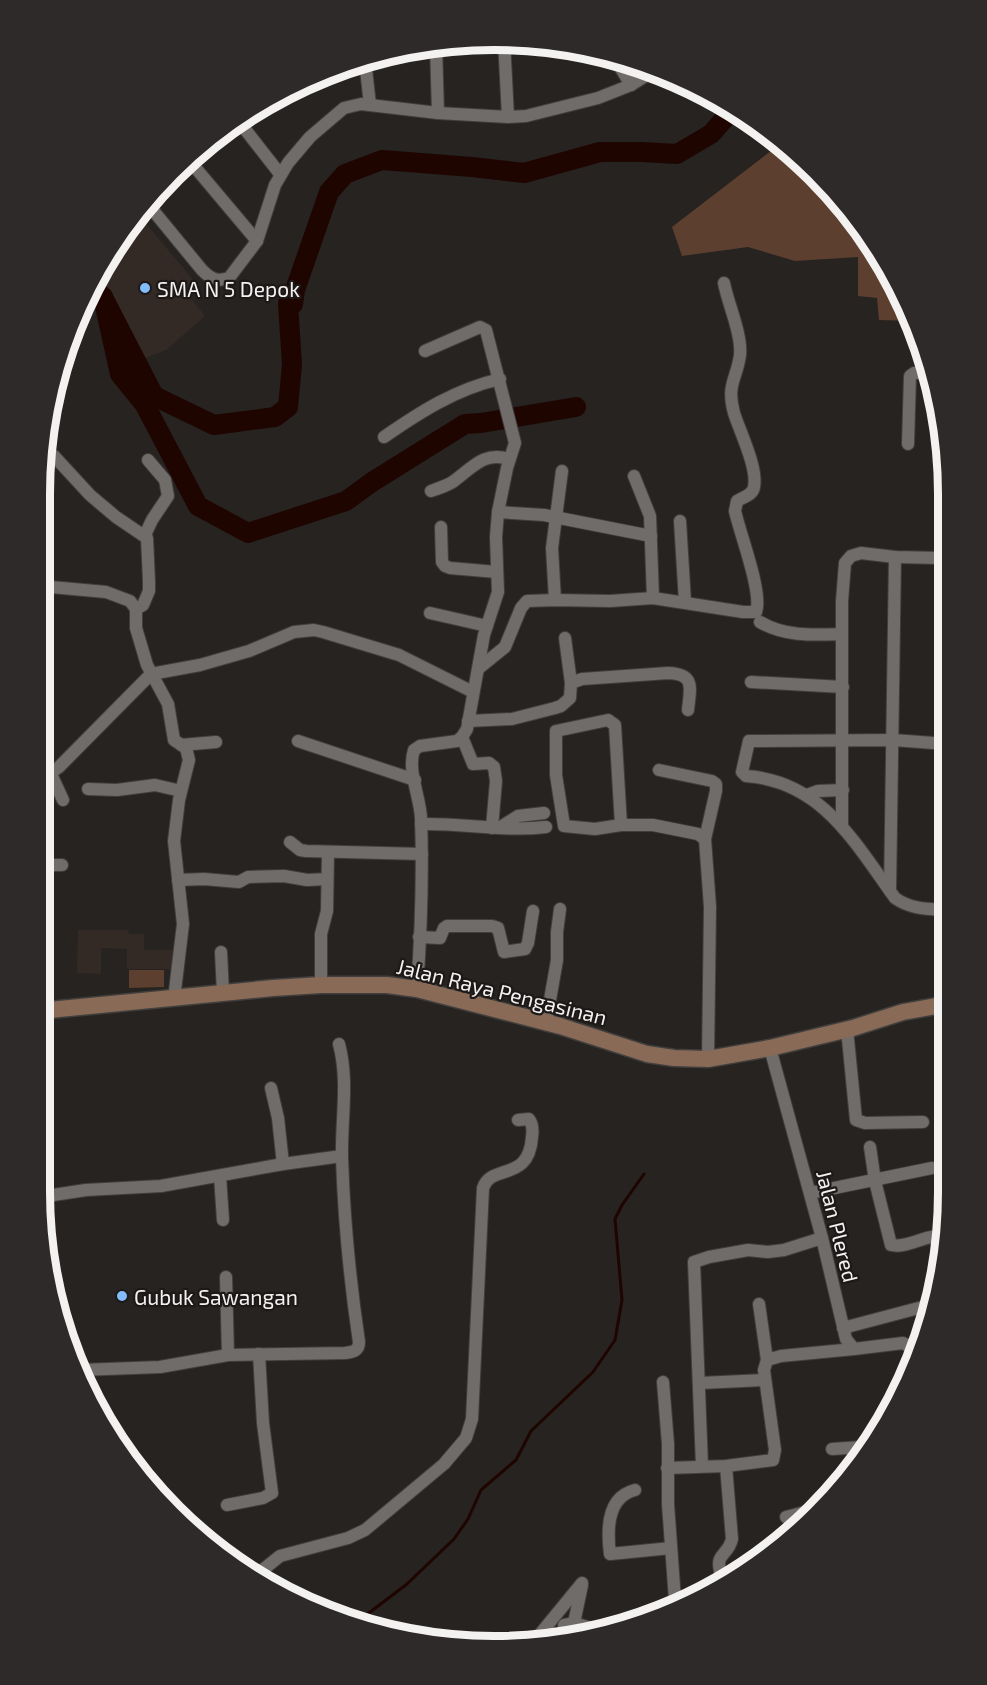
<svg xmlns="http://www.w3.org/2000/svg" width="987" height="1685" viewBox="0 0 987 1685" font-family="'Exo 2',sans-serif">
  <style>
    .built { fill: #342a25 }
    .green { fill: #5c3f2e }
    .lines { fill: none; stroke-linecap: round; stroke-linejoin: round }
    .stream { stroke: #1f0500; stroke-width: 3 }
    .river { stroke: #1f0500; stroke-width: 20 }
    .minor-casing { stroke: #413f3d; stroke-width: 14 }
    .secondary-casing { stroke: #413f3d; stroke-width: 19 }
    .minor { stroke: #706c69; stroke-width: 12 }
    .secondary { stroke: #886a56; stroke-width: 16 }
    .poi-dot { fill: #83bcfb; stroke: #1d1918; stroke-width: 2 }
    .labels { text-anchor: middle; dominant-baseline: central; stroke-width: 4.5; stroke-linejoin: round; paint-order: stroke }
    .poi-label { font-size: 21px; fill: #f4f2f0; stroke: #1d1918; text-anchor: start }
    .street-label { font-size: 21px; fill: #f4f2f0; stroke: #1d1918 }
    .rim { fill: none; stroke: #f4f2f0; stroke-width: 8 }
  </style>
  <rect width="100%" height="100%" fill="#262321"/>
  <g class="built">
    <path d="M138,214L196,283L186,292L205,316L166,350L140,360L95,282L115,241Z"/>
    <path d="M78,930H128L129,934H144V950H175V969H127V949L101,948V974L77,973Z"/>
  </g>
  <g class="green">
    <path d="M780,144L815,172L887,266L912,321L879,320L877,298L858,296V257L795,261L748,247L682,256L672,227Z"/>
    <path d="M129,970H164V987L129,988Z"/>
  </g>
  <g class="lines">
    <path class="stream" d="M357,1622L407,1584L454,1539L468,1519L481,1490L516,1460L531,1431L593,1372L615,1340L622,1300L615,1219L622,1205L644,1174"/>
    <g class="river">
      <path d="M93,288L103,297L120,374L145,405L198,506L248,533L346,501L372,482L465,424L481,423L576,407"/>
      <path d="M103,297L154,396L214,425L275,417L288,407L292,365L288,303L293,304L295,290L329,192L345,174L382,160L472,167L524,173L600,152H642L677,154L711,134L733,109"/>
    </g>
    <g class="minor-casing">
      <g id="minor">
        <path d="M504,40L508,117"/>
        <path d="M436,45L438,113"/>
        <path d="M561,46L564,51L568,53L585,49"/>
        <path d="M614,57L631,85"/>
        <path d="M365,60L370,105"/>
        <path d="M237,119L280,174"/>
        <path d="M188,159L257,241"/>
        <path d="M147,203L202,270C211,279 217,282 229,278L257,241L275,185L288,163L310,137L344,108L361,104L438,113L508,117L526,116L598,98L631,85L655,70"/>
        <path d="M384,437C420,412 456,389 500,379"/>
        <path d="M908,444L910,376L914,373H929"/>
        <path d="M42,451L54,456L90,495L116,517L147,538L149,581V591L143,605L136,609"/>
        <path d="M634,476L650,516L653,598"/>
        <path d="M40,478L45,497L42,586"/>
        <path d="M431,491C439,488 447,486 454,481C472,468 484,451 509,459"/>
        <path d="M498,512L544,515L651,536"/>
        <path d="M680,521L685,602"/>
        <path d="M441,527L442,562L445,566L450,568L497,572"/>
        <path d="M145,535L152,520L168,496L165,480L148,460"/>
        <path d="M40,586L106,592L130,601L136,609V628L147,665L168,704L174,740L186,748L189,760L179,800L174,841L183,924L174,999"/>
        <path d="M555,600L552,548L562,471"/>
        <path d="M430,613L487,626"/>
        <path d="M760,622C785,637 814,635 842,634"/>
        <path d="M565,638L571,683"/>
        <path d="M479,668L505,647L521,608L527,601L555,600L610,601L653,598L743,612H756C763,593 740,534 735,511L737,501C743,497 753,495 754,487C758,468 740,432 734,413C726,384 737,379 740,355C742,334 728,304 724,283"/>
        <path d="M751,682L843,687"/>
        <path d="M468,721L512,719L555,708L561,706L570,698L571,683L582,679L668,673C696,674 690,688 688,710"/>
        <path d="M947,721L944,811L947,967"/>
        <path d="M462,737L473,764L489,763L494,767L496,781L492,828"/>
        <path d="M298,741L415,780"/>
        <path d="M181,745L216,742"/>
        <path d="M659,770L712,781L716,784V791L705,839"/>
        <path d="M51,774L63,800"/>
        <path d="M40,777L48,775L59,767L151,674L200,665L249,651L294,632L314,630L323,632L399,655L473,692"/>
        <path d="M88,789L117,790L155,785L181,791"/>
        <path d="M807,795L818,791L843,790"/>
        <path d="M421,824C463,823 504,832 546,827"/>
        <path d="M621,825L615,725L608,720L556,731V775L564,826L595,829L621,825H653L698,834L705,839L710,907L708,1059"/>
        <path d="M842,826V601L845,563L851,556L861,553L895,557L940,558L947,561"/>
        <path d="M499,828L518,816L544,813"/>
        <path d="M290,842L300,850L306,851L422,854"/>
        <path d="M39,865H62"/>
        <path d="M178,880L204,879L239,882L248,877L284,876L307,880L327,879"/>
        <path d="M890,891L895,557"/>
        <path d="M945,910C928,909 910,909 895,898C855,843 822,781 746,776L742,772L749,741L893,740L947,744"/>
        <path d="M419,937L440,938L444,928L447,926H492L498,928L504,952L525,949L528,943L533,911"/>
        <path d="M221,952L223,993"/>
        <path d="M321,985V934L327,911L328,852"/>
        <path d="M417,989C421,933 423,875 421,818C420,796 407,771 414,750L420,746L457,741L462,737L467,729L484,635L498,592L496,537L498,512L507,468L515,443L486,330L480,327L425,351"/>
        <path d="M546,1023L557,960V932L560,909"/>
        <path d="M847,1029L856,1120L865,1123L923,1122"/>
        <path d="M770,1048L822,1238L846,1339L854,1349L903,1343L917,1351"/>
        <path d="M271,1088L278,1118L283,1164"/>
        <path d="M870,1147L875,1181L891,1245C908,1249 926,1233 944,1237"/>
        <path d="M220,1176L223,1220"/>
        <path d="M810,1193L932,1168"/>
        <path d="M40,1197L86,1190L161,1186L283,1164L342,1156"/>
        <path d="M226,1277L228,1355"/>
        <path d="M759,1304L767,1360"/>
        <path d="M843,1328L930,1305"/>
        <path d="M80,1370L160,1367L228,1355L345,1353C353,1352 359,1351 359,1342C350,1281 344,1219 342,1158C341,1119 349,1082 339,1044"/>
        <path d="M663,1382L668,1444V1504L675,1600"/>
        <path d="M700,1383L765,1380"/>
        <path d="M832,1449L862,1447L868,1448"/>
        <path d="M702,1466L694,1262L709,1257L748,1250L768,1252L784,1250L822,1238"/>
        <path d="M667,1468L726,1466L773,1460L775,1450L764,1370L767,1360L781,1356L854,1349"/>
        <path d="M635,1490C606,1497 607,1531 610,1554L671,1548"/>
        <path d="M227,1505L263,1498L272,1493L263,1423L259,1354"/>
        <path d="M786,1517L809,1511"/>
        <path d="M255,1576L280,1556L348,1538L365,1530L444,1464L466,1438L472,1419L483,1188C491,1163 529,1183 532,1137C533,1130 533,1124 529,1119L518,1120"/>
        <path d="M722,1578C713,1551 727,1559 732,1539L726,1466"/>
        <path d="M574,1623L582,1585"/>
        <path d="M564,1625L574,1623L594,1629"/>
        <path d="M536,1639L582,1583"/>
      </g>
    </g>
    <g class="secondary-casing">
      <path id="secondary" d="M39,1011L273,988L321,985H387L417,989L560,1026L647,1054L674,1058L708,1059L770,1048L853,1028L903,1012L947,1004"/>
    </g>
    <use href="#minor" class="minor"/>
    <use href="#secondary" class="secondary"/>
  </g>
  <g class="poi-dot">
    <circle cx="145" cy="288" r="6"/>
    <circle cx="122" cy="1296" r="6"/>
  </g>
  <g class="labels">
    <g class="poi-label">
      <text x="157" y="288">SMA N 5 Depok</text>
      <text x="134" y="1296">Gubuk Sawangan</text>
    </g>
    <g class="street-label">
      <text transform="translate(502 991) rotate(14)">Jalan Raya Pengasinan</text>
      <text transform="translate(838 1226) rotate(76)">Jalan Plered</text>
    </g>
  </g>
  <path d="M0 0H987V1685H0ZM494 50H494A444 444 0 0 1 938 494V1192A444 444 0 0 1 494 1636H494A444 444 0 0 1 50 1192V494A444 444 0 0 1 494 50Z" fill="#2e2a29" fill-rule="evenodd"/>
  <path class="rim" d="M494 50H494A444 444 0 0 1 938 494V1192A444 444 0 0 1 494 1636H494A444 444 0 0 1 50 1192V494A444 444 0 0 1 494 50Z"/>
</svg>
